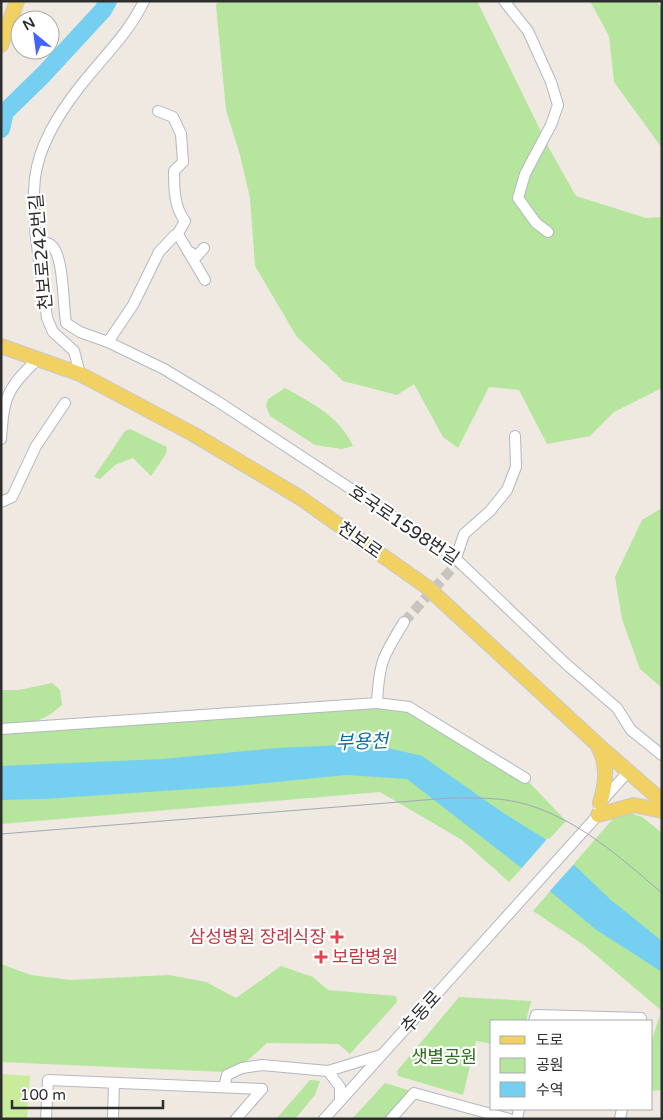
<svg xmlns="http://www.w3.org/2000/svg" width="663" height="1120" viewBox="0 0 663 1120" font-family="'Varela Round','Noto Sans KR',sans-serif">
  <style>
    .green { fill: #b6e59e }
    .pitch { fill: #c9ec9a }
    .water { fill: #75cff0 }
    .pier { fill: #efe9e1 }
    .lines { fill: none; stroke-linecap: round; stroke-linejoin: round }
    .river { stroke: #75cff0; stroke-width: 18 }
    .minor-tunnel { stroke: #c8c4bd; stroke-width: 10; stroke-dasharray: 10 5; stroke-linecap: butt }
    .minor-casing { stroke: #b4b7c1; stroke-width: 12 }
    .major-casing { stroke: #c9c9c9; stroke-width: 16 }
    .minor { stroke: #fff; stroke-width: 10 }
    .major { stroke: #f2d163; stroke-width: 14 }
    .tram { stroke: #a3a6b8; stroke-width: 1 }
    .health-dot { fill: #e0444e; stroke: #fff; stroke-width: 2 }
    .labels { text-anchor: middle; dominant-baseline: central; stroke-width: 4.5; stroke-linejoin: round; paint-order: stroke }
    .street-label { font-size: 18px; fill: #2e2e2e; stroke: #fff }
    .health-label { font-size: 18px; fill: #be3a42; stroke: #fff; text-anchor: end }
    .park-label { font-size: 18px; fill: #2c6e1b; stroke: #fff }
    .water-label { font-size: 19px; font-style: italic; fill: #0d6fa3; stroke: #fff }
  </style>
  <rect width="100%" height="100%" fill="#efe9e1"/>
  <g class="green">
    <path d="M218,1H477L550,150L576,196L646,218L662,217V388L614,412L590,436L547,444L519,390L489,387L458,448L443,437L414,384L397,395L343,381L297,337L255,266L250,198L240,155L226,110L216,5Z"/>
    <path d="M590,1H657L662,9V148L614,82L609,36Z"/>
    <path d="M285,388C312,403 340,417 353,446L342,449L315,445L270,416L266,406L268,399Z"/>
    <path d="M130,429L167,447L166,454L151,476L133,458L115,465L100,479L94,477L125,431Z"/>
    <path d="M662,508V688L640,669L622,619L615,577L642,520Z"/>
    <path d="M52,683L60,690L62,705C40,725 29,722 1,724V690H19Z"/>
    <path d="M371,707L409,709L527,780L566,821L509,882L462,840L380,792L1,824V733Z"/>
    <path d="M630,813L642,817L662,833V1011L584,945L533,911L617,814Z"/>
    <path d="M1,964L31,975L70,980L169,975L206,982L236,998L281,966L313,977L328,990L396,996L397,1002L350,1054L338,1044L267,1043L248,1060L225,1072L1,1062Z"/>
    <path d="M459,997L531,1001L526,1021H492V1044L476,1041L463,1095L398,1076L397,1071Z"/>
    <path d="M660,1015L662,1090L652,1091V1039Z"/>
    <path d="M310,1080L320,1081L315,1095L295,1119H276Z"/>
    <path d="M385,1083L411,1091L386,1119H352Z"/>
  </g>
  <path class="pitch" d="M1,1074L30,1076L27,1119H1Z"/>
  <path class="water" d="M343,745L388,748L422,756L502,812L550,842L611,900L662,941V972L595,929L533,877L407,779L346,775L236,786L45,799L1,800V766L163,759L278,748Z"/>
  <path class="pier" d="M548,838L575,863L548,893L520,870Z"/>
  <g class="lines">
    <path class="river" d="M1,129L5,112L43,75L103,10L108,1"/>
    <path class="minor-tunnel" d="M404,622L459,561"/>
    <g class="minor-casing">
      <g id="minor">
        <path d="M504,1L528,31L551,82L558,105L551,125L525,174L518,198L536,223L548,232"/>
        <path d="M158,111L173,117L181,134L183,162L174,171C174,188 174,207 185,221L177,235"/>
        <path d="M38,241C43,242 49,242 52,246C64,257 63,306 66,323L80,332L108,342L164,369L217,401L453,556L565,663L617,708L631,730L662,755"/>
        <path d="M188,251L197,256L204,248"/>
        <path d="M108,342L133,305L159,252L175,235L179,236L205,280"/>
        <path d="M80,374L74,351L53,332L47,318C42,273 30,223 35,178C39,145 58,115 78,89C100,60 128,35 144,1"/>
        <path d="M1,439C4,397 6,389 38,359"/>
        <path d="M1,502L12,497L36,446L65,403"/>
        <path d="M456,558L464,534L490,511L507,490L516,467L515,436"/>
        <path d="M377,703L409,707L525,778"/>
        <path d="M1,729L377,703C379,662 383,656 404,622"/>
        <path d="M534,1021L536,1015L641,1018L640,1021"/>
        <path d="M328,1071L340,1087V1101"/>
        <path d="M224,1087L227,1075L242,1068L262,1065L328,1071L381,1055"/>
        <path d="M46,1119L48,1080L262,1089"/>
        <path d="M113,1119L114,1083"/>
        <path d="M236,1119L262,1089"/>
        <path d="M324,1119L598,815L600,803L628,772"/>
        <path d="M391,1119L414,1093L509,1119"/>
        <path d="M517,1119L519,1109"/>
        <path d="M620,1119L622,1109"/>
      </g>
    </g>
    <g class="major-casing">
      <g id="major">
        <path d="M1,45L17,1"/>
        <path d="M1,346L80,374L193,434L299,497L427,587L598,745L662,801"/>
        <path d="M599,748C608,767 606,783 600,803"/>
        <path d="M598,815L634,805L662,811"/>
      </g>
    </g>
    <use href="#minor" class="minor"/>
    <use href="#major" class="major"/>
    <path class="tram" d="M1,834L449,798C474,798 501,797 525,804C578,819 621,858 662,893"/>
  </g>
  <g class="health-dot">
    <path d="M334.5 929.5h5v5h5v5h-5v5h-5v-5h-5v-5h5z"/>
    <path d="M318.5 949.5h5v5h5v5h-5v5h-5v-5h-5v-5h5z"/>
  </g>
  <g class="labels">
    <g class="street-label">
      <text transform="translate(41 252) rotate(-95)">천보로242번길</text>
      <text transform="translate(404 525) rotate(34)">호국로1598번길</text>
      <text transform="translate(360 540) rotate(35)">천보로</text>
      <text transform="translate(421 1012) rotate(-48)">추동로</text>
    </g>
    <g class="health-label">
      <text x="326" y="937">삼성병원 장례식장</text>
      <text x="332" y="957" text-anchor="start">보람병원</text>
    </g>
    <g class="park-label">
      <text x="444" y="1057">샛별공원</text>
    </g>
    <g class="water-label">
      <text transform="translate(362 742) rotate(-2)">부용천</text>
    </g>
  </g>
  <rect width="663" height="1120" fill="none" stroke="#2e2e2e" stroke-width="5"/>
  <rect x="490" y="1020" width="162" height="90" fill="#ffffff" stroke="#ababab"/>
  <rect x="500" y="1036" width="25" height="8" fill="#f2d163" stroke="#ababab"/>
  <text x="536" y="1045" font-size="15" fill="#2e2e2e">도로</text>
  <rect x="500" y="1058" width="25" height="15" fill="#b6e59e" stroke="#ababab"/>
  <text x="536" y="1070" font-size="15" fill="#2e2e2e">공원</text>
  <rect x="500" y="1082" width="25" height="15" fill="#75cff0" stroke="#ababab"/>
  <text x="536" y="1095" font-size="15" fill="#2e2e2e">수역</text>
  <g transform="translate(35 35) rotate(331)"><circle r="24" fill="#ffffff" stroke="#ababab"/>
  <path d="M0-4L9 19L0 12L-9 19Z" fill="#4264fb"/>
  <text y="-8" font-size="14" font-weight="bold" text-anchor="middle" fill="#2e2e2e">N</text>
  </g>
  <path d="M12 1100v8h151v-8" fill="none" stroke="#2e2e2e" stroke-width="2.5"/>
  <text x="20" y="1100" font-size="15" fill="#2e2e2e" stroke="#ffffff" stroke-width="4" paint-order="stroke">100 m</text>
</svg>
